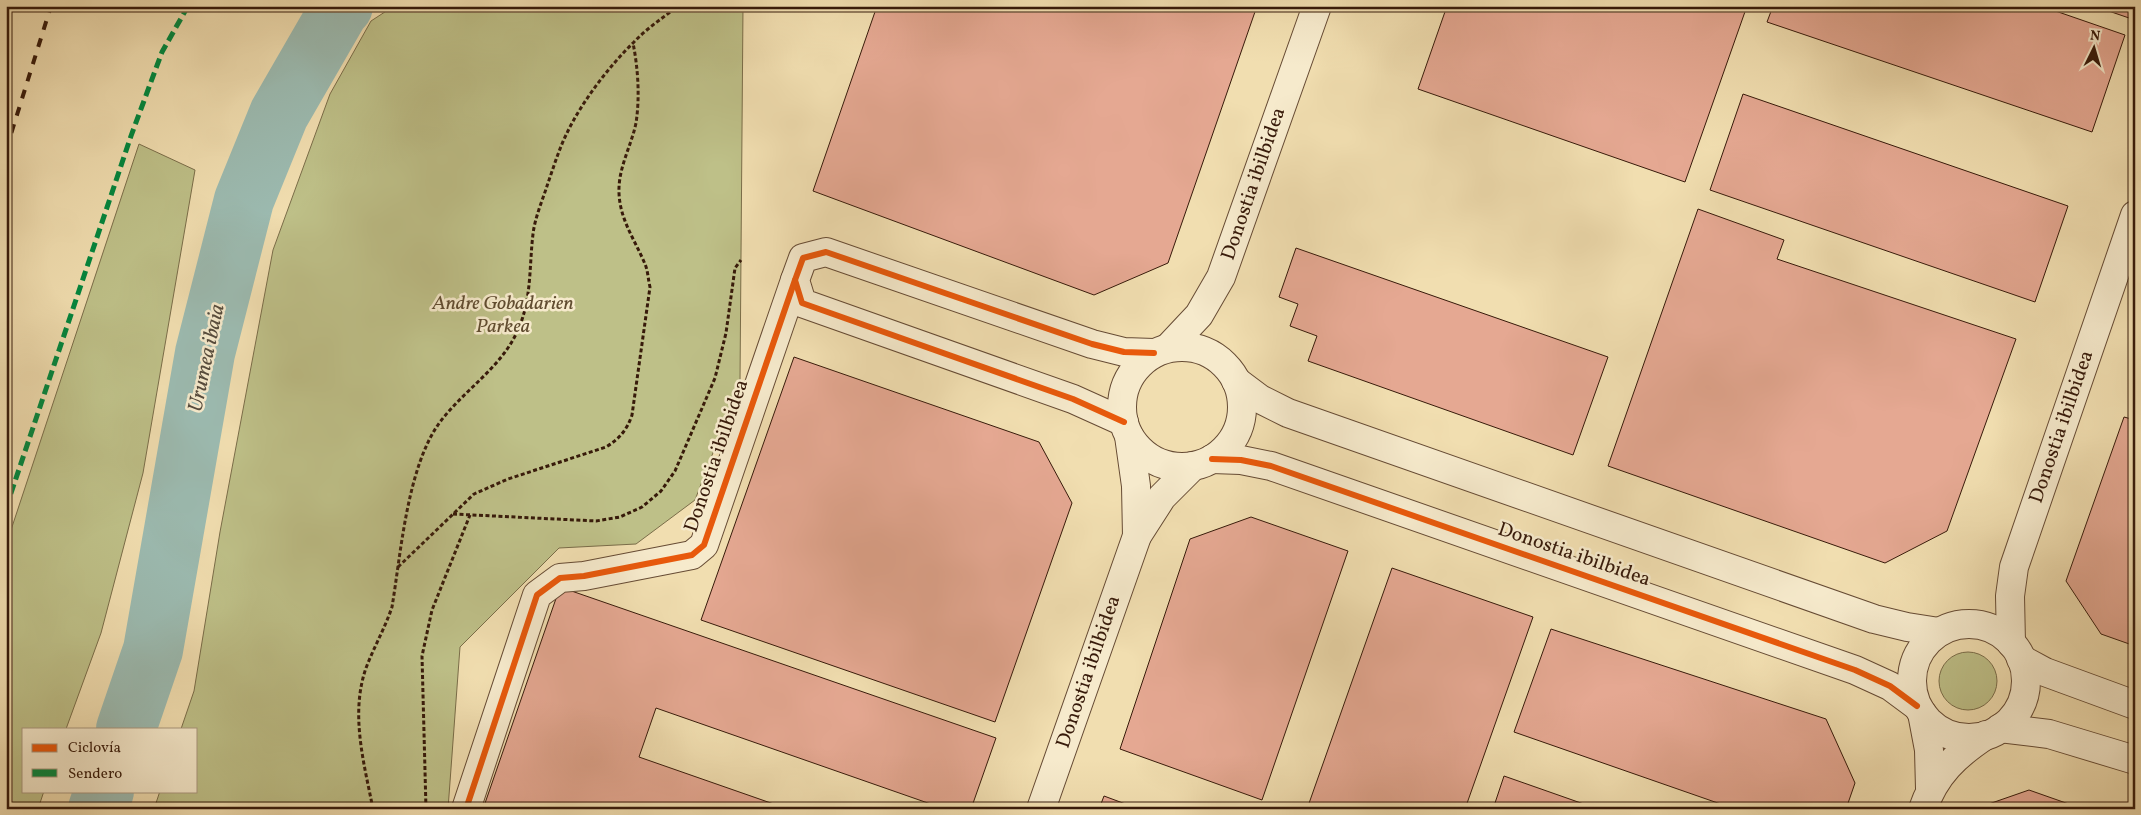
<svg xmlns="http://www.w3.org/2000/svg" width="2141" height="815" viewBox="0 0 2141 815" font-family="Vollkorn,serif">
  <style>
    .green { fill: #bec088; stroke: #7a6d49 }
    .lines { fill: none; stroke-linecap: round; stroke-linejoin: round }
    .river { stroke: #9cbbb1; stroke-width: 60 }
    .building { fill: #e5a892; stroke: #371a0a }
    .street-casing { stroke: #664b34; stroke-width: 30 }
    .path { stroke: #371a0a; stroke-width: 3; stroke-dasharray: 4 2.5; stroke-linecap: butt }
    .street { stroke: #f6eacc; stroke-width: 28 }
    .rail { stroke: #371a0a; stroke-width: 4; stroke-dasharray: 9 9; stroke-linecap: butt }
    .quiet { stroke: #00873e; stroke-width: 5; stroke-dasharray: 10 5; stroke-linecap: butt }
    .cycleway-casing { stroke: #f6eacc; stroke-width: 9 }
    .cycleway { stroke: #e8590c; stroke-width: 6 }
    .labels { text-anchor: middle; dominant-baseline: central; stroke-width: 5; stroke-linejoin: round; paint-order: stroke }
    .street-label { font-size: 20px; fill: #371a0a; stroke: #f6eacc }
    .park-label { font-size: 20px; font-style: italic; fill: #604c30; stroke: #f6eacc }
    .water-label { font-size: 21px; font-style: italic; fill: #554a3c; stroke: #f6eacc }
  </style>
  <rect width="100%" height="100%" fill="#f1deb0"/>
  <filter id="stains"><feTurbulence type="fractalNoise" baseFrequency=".004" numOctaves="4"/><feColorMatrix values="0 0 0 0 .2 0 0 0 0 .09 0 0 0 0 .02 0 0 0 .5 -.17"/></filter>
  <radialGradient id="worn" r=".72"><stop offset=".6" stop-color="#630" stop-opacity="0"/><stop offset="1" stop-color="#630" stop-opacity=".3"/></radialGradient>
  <g class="green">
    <path d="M394,6H743L740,382L695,500L636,544L559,548L460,647L448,809H154L160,791H196V729H181L194,691L220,532L273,250L330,94L371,21Z"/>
    <path d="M139,144L195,170L143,473L101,633L66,729H24V791H44L38,809H6V545Z"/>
    <circle cx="1968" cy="681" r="29"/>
  </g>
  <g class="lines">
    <g class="river">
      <path d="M126,729L153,650L205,353L244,200L279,114L339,10L343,6"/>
      <path d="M98,809L104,791"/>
    </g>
  </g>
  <g class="building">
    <path d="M877,6H1257L1168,263L1094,295L813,191Z"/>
    <path d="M1447,6H1747L1685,182L1418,89Z"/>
    <path d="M1773,6H2041L2125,35L2092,132L1767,22Z"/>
    <path d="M2094,6H2135V10L2132,19Z"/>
    <path d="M1743,94L2068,206L2035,302L1710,190Z"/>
    <path d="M1698,209L1784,240L1777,259L2016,339L1947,531L1885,563L1608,466Z"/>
    <path d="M1296,248L1608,357L1573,455L1308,361L1317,336L1290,326L1298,304L1279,297Z"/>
    <path d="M794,357L1039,442L1072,503L995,722L701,620Z"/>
    <path d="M2124,417L2135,420V646L2101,634L2066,581Z"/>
    <path d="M1251,517L1348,551L1262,800L1120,749L1190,539Z"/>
    <path d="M1392,568L1533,617L1465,809H1307Z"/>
    <path d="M560,587L996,738L971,809H945L656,708L639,757L788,809H483Z"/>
    <path d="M1551,629L1826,719L1855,783L1846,809H1735L1514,732Z"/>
    <path d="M1504,776L1598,809H1493Z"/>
    <path d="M2029,790L2083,809H1982L1983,806Z"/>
    <path d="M1104,796L1139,809H1099Z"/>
  </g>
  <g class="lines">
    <g class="street-casing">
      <g id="street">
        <circle cx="1182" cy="407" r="60"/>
        <path d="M1168,348L1199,315L1221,277L1317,6"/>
        <path d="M1236,381L1260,399L1288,413L1874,619L1907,627L1939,632"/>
        <path d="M1124,422L1073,399L802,303L795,280L803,258L826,252L1092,344L1124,352L1154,353"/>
        <path d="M1129,436L1136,486L1137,536"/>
        <path d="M1212,459L1241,460L1271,466L1855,670L1890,686L1917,706"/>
        <circle cx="1969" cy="681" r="57"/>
        <path d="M2011,643L2010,596L2014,567L2135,215"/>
        <path d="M2021,659L2045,672L2135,705"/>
        <path d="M1922,713L1929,750L1930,789"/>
        <path d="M2000,728L2049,734L2135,760"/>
        <path d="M466,809L537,595L560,578L584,576L692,555L704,545L795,280"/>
        <path d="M1041,809L1137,536L1162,497L1193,466"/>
        <path d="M1923,809C1935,774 1956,755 1986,735"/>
      </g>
    </g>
    <g class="path">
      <path d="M453,514L596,521L620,517L642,507L661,491L675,471L715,378L726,333L735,268L741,260"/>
      <path d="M398,567L474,494L508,479L606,447C619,439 627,430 632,415L650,287C648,279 648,271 645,264C635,240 620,220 619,193C618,168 631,147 636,123C640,97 638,68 633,43"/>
      <path d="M373,809C364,763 350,714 366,668C374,647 385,628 392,607C401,553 407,467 440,422C465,389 501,368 518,330C532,298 529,267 533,234C535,217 543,199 548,183C554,166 559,149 567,133C581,103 610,65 634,42C647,28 663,18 678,6"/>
      <path d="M426,809L422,656L432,610L470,515"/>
    </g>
    <use href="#street" class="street"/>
    <path class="rail" d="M6,150L51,6"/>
    <path class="quiet" d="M6,508L131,136L162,52L188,6"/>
    <g class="cycleway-casing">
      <g id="cycleway">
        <path d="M1124,422L1073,399L802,303L795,280L803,258L826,252L1092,344L1124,352L1154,353"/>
        <path d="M1212,459L1241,460L1271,466L1855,670L1890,686L1917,706"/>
        <path d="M466,809L537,595L560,578L584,576L692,555L704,545L795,280"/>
      </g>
    </g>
    <use href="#cycleway" class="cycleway"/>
  </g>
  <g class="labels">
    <g class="street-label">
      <text transform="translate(1254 184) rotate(-71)">Donostia ibilbidea</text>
      <text transform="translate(2062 427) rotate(-71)">Donostia ibilbidea</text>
      <text transform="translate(717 456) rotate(-71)">Donostia ibilbidea</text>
      <text transform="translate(1574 555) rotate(19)">Donostia ibilbidea</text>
      <text transform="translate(1089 672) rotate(-71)">Donostia ibilbidea</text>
    </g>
    <g class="park-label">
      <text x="503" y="304">Andre Gobadarien<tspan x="503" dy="23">Parkea</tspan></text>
    </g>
    <g class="water-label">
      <text transform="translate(207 358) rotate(-78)">Urumea ibaia</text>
    </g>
  </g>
  <rect width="2141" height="815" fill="none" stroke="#f1deb0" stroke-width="25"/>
  <rect x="8" y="8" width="2126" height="800" fill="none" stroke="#371a0a" stroke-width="2.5"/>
  <rect x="12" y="12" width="2116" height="790" fill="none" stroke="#371a0a"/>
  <rect x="22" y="728" width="175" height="65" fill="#f6eacc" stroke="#aa977e"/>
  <rect x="32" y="744" width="25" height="8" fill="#e8590c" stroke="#aa977e"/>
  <text x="68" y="752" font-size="15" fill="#371a0a">Ciclovía</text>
  <rect x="32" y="769" width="25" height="8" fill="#00873e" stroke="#aa977e"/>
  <text x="68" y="778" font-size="15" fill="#371a0a">Sendero</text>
  <g transform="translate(2094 48) rotate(5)" stroke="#f6eacc" stroke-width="4" paint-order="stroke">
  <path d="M0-4L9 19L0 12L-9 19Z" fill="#371a0a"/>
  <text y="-8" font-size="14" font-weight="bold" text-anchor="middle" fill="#371a0a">N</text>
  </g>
  <rect width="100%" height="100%" filter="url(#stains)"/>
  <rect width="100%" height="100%" fill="url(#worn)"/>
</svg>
